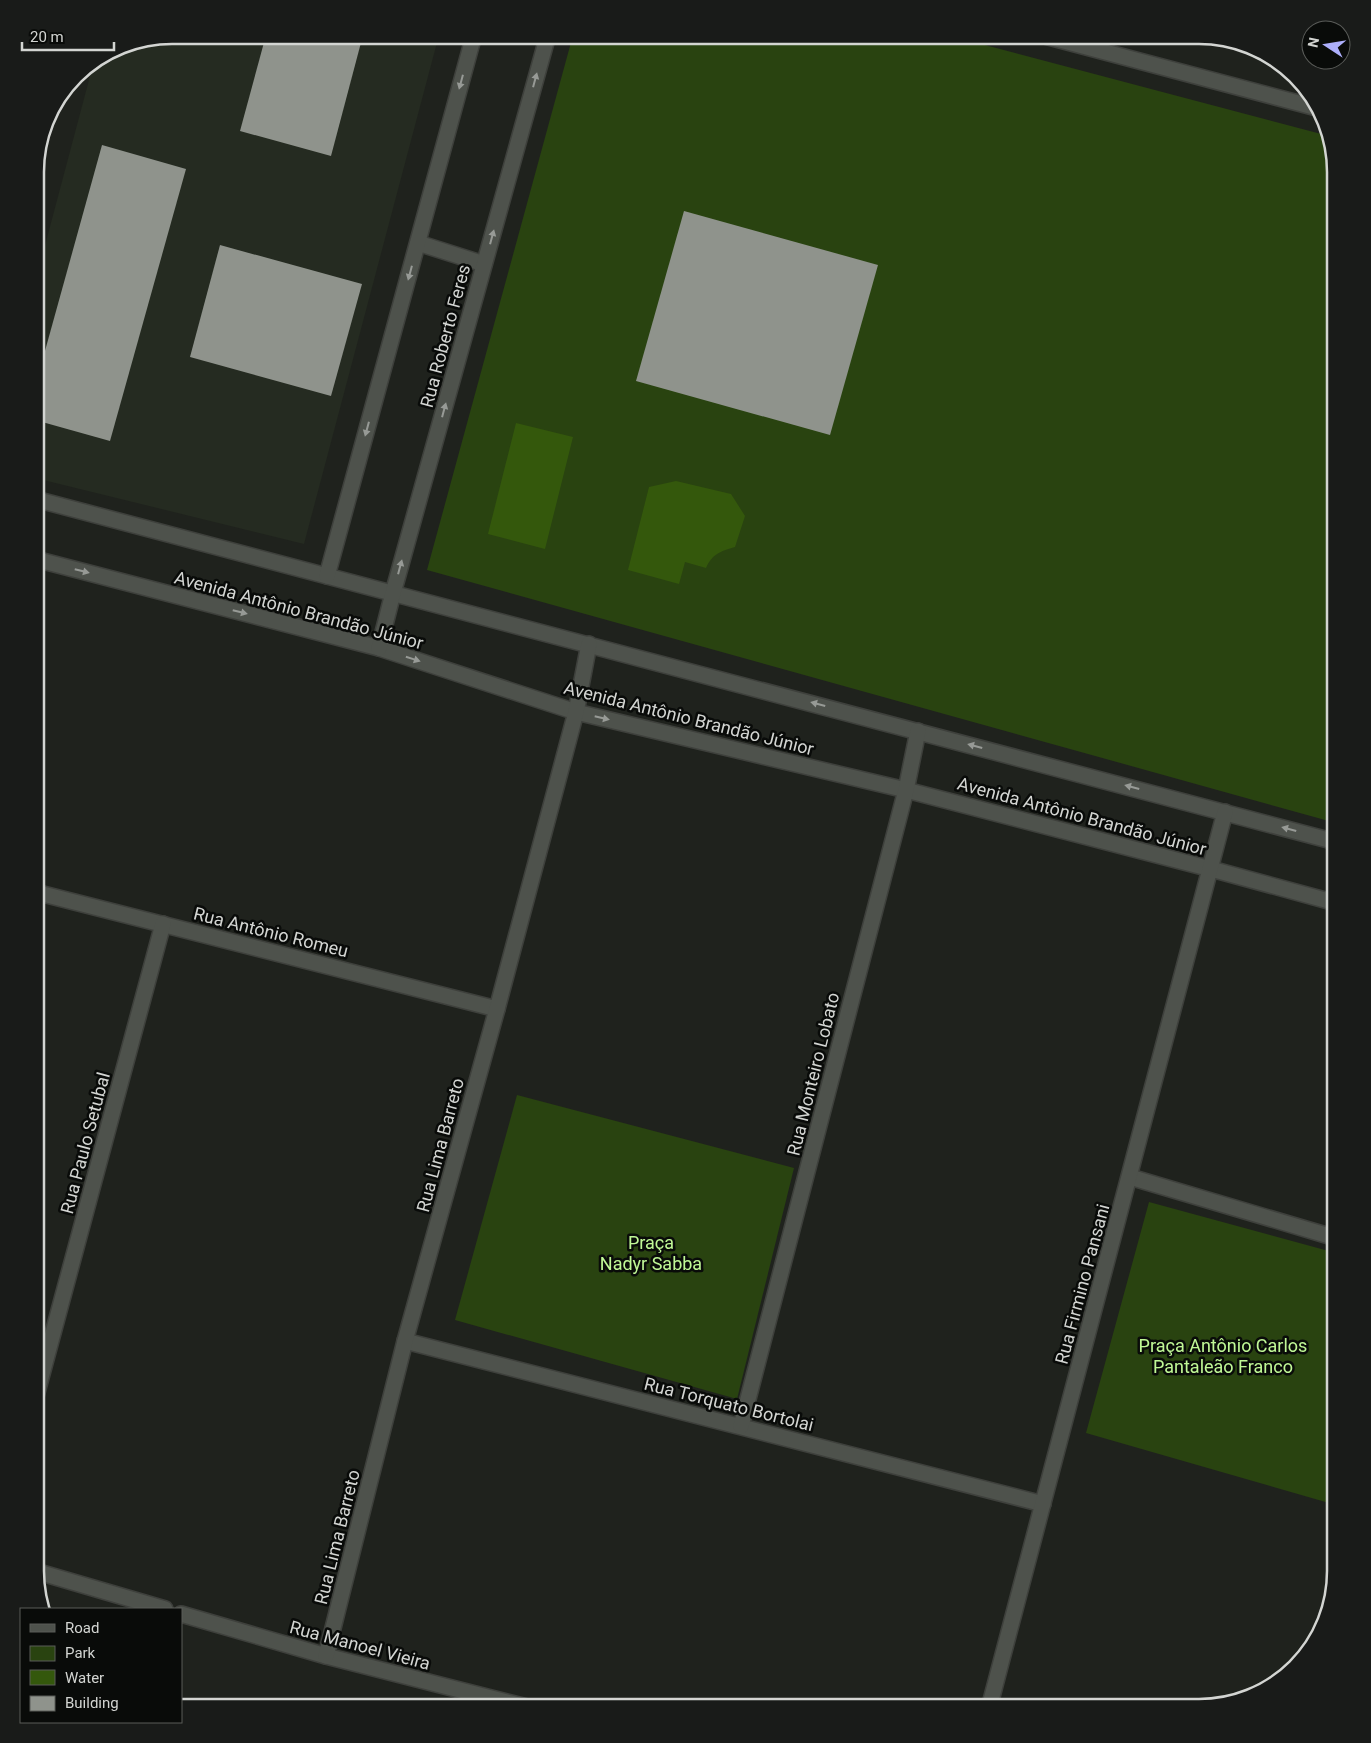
<svg xmlns="http://www.w3.org/2000/svg" width="1371" height="1743" viewBox="0 0 1371 1743" font-family="Roboto,sans-serif">
  <style>
    .built { fill: #252b21 }
    .green { fill: #294310 }
    .water { fill: #34580c }
    .building { fill: #8f938c }
    .lines { fill: none; stroke-linecap: round; stroke-linejoin: round }
    .minor-casing { stroke: #3e403c; stroke-width: 18 }
    .minor { stroke: #4e524c; stroke-width: 15 }
    .oneway { fill: #979a96 }
    .labels { text-anchor: middle; dominant-baseline: central; stroke-width: 5; stroke-linejoin: round; paint-order: stroke }
    .street-label { font-size: 18px; fill: #d3d5d2; stroke: #090b09 }
    .park-label { font-size: 18px; fill: #c0f896; stroke: #090b09 }
    .rim { fill: none; stroke: #d3d5d2; stroke-width: 2.5 }
  </style>
  <rect width="100%" height="100%" fill="#1f221d"/>
  <path class="built" d="M172,35H439L304,544L35,478V283L94,61L120,45Z"/>
  <g class="green">
    <path d="M573,35H947L1325,135L1336,172V823L427,570Z"/>
    <path d="M517,1095L794,1168L737,1399L455,1320Z"/>
    <path d="M1149,1202L1336,1253V1505L1086,1433Z"/>
  </g>
  <g class="water">
    <path d="M516,423L573,437L545,549L488,534Z"/>
    <path d="M676,481L731,494L745,516L735,547C721,551 712,554 706,568L685,562L679,584L628,570L649,487Z"/>
  </g>
  <g class="building">
    <path d="M266,35H363L331,156L240,131Z"/>
    <path d="M102,145L186,169L110,441L35,420V387Z"/>
    <path d="M684,211L878,265L830,435L636,381Z"/>
    <path d="M220,245L362,284L331,396L190,357Z"/>
  </g>
  <g class="lines">
    <g class="minor-casing">
      <g id="minor">
        <path d="M1041,35L1317,108"/>
        <path d="M418,243L484,264"/>
        <path d="M35,499L1336,842"/>
        <path d="M35,559L379,648L576,712L906,790L1211,869L1336,903"/>
        <path d="M327,576L474,35"/>
        <path d="M379,648L393,593L548,35"/>
        <path d="M35,892L497,1009"/>
        <path d="M1130,1177L1336,1238"/>
        <path d="M405,1341L1043,1504"/>
        <path d="M35,1400L163,924"/>
        <path d="M741,1426L906,790L918,731"/>
        <path d="M35,1571L165,1609"/>
        <path d="M181,1614L326,1656L531,1708"/>
        <path d="M326,1656L405,1341L497,1009L576,712L589,644"/>
        <path d="M989,1708L1225,812"/>
      </g>
    </g>
    <use href="#minor" class="minor"/>
  </g>
  <defs><path id="oneway-solid" d="M-6-.8H1V-3.2L6.5 0L1 3.2V.8H-6Z" transform="scale(1.25)"/></defs>
  <g class="oneway">
    <use href="#oneway-solid" transform="translate(535 80) rotate(-75)"/>
    <use href="#oneway-solid" transform="translate(461 82) rotate(105)"/>
    <use href="#oneway-solid" transform="translate(492 237) rotate(-75)"/>
    <use href="#oneway-solid" transform="translate(410 273) rotate(105)"/>
    <use href="#oneway-solid" transform="translate(444 410) rotate(-75)"/>
    <use href="#oneway-solid" transform="translate(367 429) rotate(105)"/>
    <use href="#oneway-solid" transform="translate(400 567) rotate(-75)"/>
    <use href="#oneway-solid" transform="translate(82 571) rotate(14)"/>
    <use href="#oneway-solid" transform="translate(240 612) rotate(14)"/>
    <use href="#oneway-solid" transform="translate(413 659) rotate(18)"/>
    <use href="#oneway-solid" transform="translate(818 704) rotate(-165)"/>
    <use href="#oneway-solid" transform="translate(602 718) rotate(13)"/>
    <use href="#oneway-solid" transform="translate(975 746) rotate(-165)"/>
    <use href="#oneway-solid" transform="translate(1132 787) rotate(-165)"/>
    <use href="#oneway-solid" transform="translate(1289 829) rotate(-165)"/>
  </g>
  <g class="labels">
    <g class="street-label">
      <text transform="translate(445 336) rotate(-75)">Rua Roberto Feres</text>
      <text transform="translate(299 610) rotate(15)">Avenida Antônio Brandão Júnior</text>
      <text transform="translate(689 718) rotate(14)">Avenida Antônio Brandão Júnior</text>
      <text transform="translate(1082 816) rotate(15)">Avenida Antônio Brandão Júnior</text>
      <text transform="translate(271 932) rotate(14)">Rua Antônio Romeu</text>
      <text transform="translate(813 1074) rotate(-76)">Rua Monteiro Lobato</text>
      <text transform="translate(85 1143) rotate(-75)">Rua Paulo Setubal</text>
      <text transform="translate(440 1145) rotate(-75)">Rua Lima Barreto</text>
      <text transform="translate(1082 1284) rotate(-75)">Rua Firmino Pansani</text>
      <text transform="translate(729 1404) rotate(14)">Rua Torquato Bortolai</text>
      <text transform="translate(337 1537) rotate(-76)">Rua Lima Barreto</text>
      <text transform="translate(360 1645) rotate(15)">Rua Manoel Vieira</text>
    </g>
    <g class="park-label">
      <text x="651" y="1242">Praça<tspan x="651" dy="21">Nadyr Sabba</tspan></text>
      <text x="1223" y="1345">Praça Antônio Carlos<tspan x="1223" dy="21">Pantaleão Franco</tspan></text>
    </g>
  </g>
  <path d="M0 0H1371V1743H0ZM172 44H1199A128 128 0 0 1 1327 172V1571A128 128 0 0 1 1199 1699H172A128 128 0 0 1 44 1571V172A128 128 0 0 1 172 44Z" fill="#191b19" fill-rule="evenodd"/>
  <path class="rim" d="M172 44H1199A128 128 0 0 1 1327 172V1571A128 128 0 0 1 1199 1699H172A128 128 0 0 1 44 1571V172A128 128 0 0 1 172 44Z"/>
  <rect x="20" y="1608" width="162" height="115" fill="#090b09" stroke="#5a5c59"/>
  <rect x="30" y="1624" width="25" height="8" fill="#4e524c" stroke="#5a5c59"/>
  <text x="65" y="1633" font-size="15" fill="#d3d5d2">Road</text>
  <rect x="30" y="1646" width="25" height="15" fill="#294310" stroke="#5a5c59"/>
  <text x="65" y="1658" font-size="15" fill="#d3d5d2">Park</text>
  <rect x="30" y="1670" width="25" height="15" fill="#34580c" stroke="#5a5c59"/>
  <text x="65" y="1683" font-size="15" fill="#d3d5d2">Water</text>
  <rect x="30" y="1696" width="25" height="15" fill="#8f938c" stroke="#5a5c59"/>
  <text x="65" y="1708" font-size="15" fill="#d3d5d2">Building</text>
  <g transform="translate(1326 45) rotate(282)"><circle r="24" fill="#090b09" stroke="#5a5c59"/>
  <path d="M0-4L9 19L0 12L-9 19Z" fill="#adaffb"/>
  <text y="-8" font-size="14" font-weight="bold" text-anchor="middle" fill="#d3d5d2">N</text>
  </g>
  <path d="M22 42v8h92v-8" fill="none" stroke="#d3d5d2" stroke-width="2.5"/>
  <text x="30" y="42" font-size="15" fill="#d3d5d2" stroke="#090b09" stroke-width="4" paint-order="stroke">20 m</text>
</svg>
